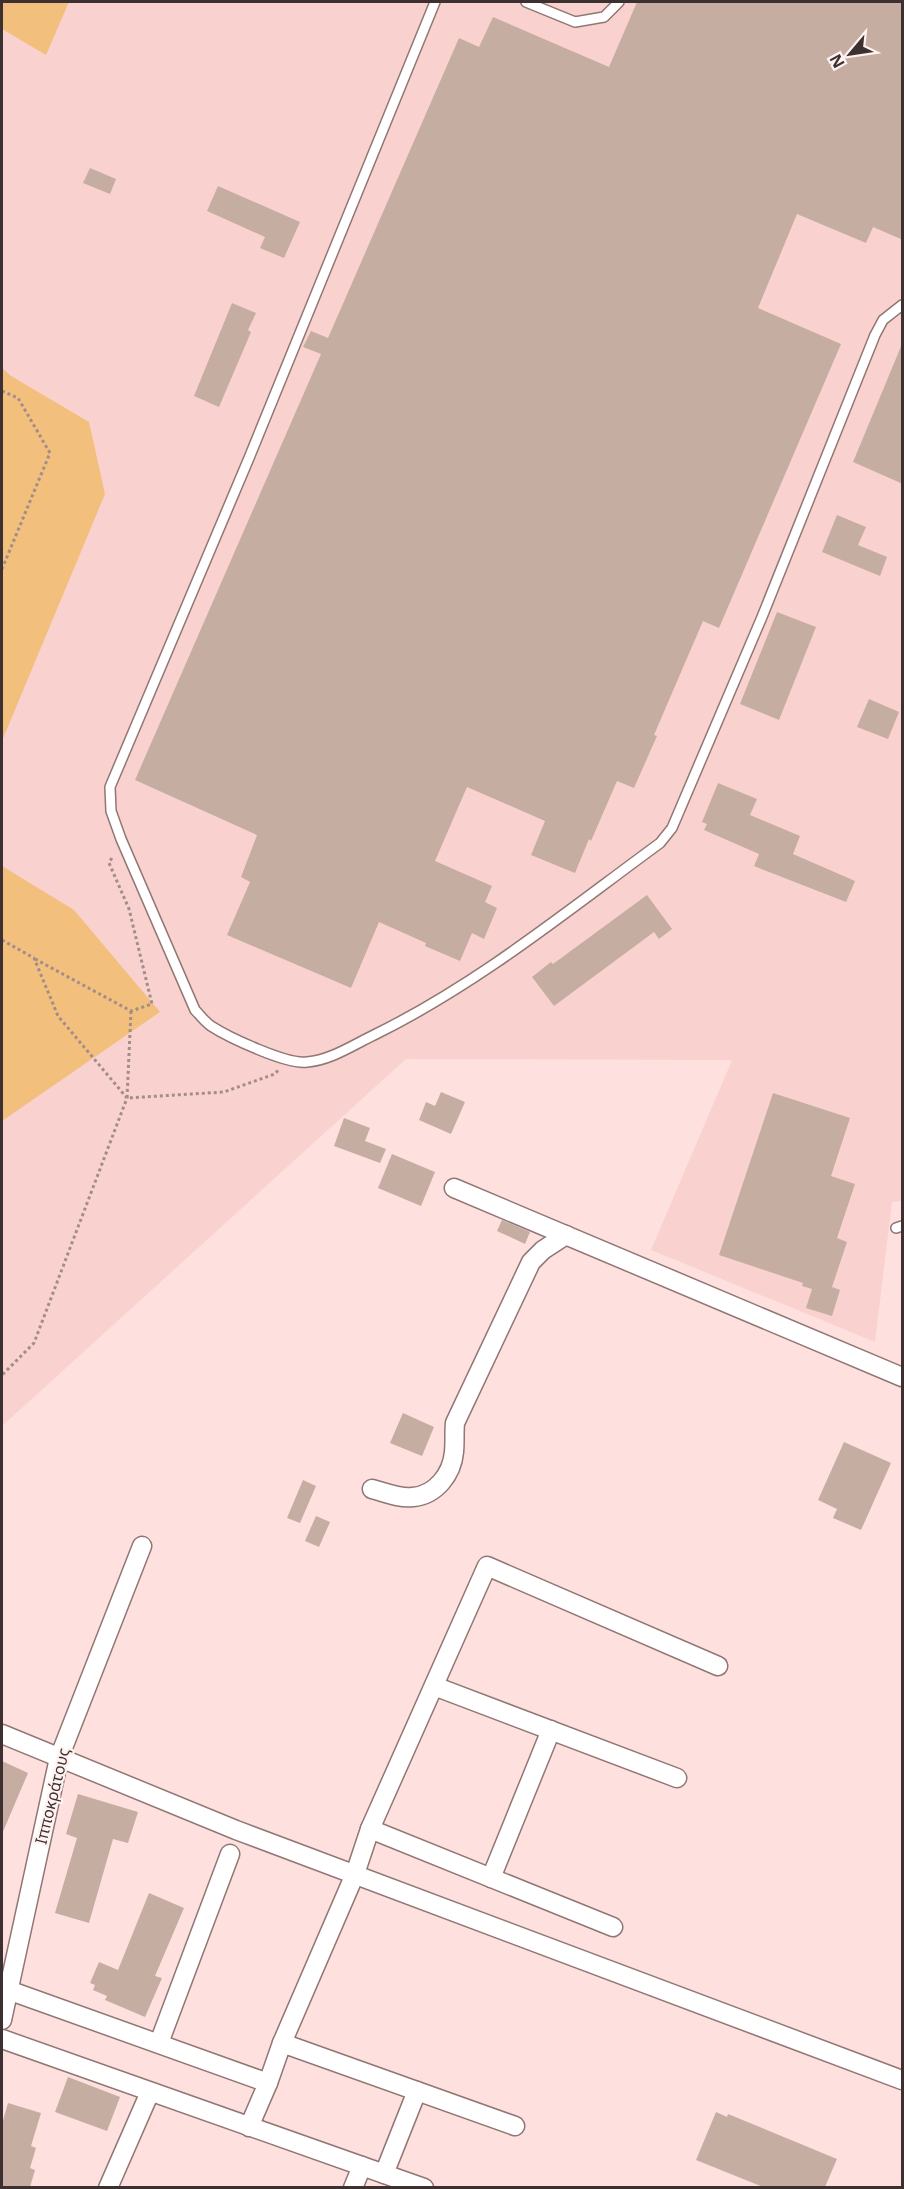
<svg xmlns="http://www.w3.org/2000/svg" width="904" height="2189" viewBox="0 0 904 2189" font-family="'Noto Sans',sans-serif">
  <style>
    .built { fill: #f9d2cf }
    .green { fill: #f2bf7c }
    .building { fill: #c6ada1 }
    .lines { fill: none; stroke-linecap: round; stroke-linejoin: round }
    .lane-casing { stroke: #917674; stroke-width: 12 }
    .street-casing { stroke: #917674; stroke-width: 21 }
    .path { stroke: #a28d8b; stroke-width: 3; stroke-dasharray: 3 3; stroke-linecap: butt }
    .lane { stroke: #fff; stroke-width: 9 }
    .street { stroke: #fff; stroke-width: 18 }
    .labels { text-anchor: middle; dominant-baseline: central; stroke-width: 4.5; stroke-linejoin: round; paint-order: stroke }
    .street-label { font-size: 16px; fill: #3c3130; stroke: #fff2f1 }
  </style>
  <rect width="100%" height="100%" fill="#fee0de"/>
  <path class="built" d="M2,2H902V1201L892,1202L875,1342L651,1250L732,1060L406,1059L2,1426Z"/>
  <g class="green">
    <path d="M2,2H69L46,55L2,29Z"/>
    <path d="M2,368L11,376L89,422L105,494L2,741Z"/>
    <path d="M2,866L74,910L160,1012L2,1121Z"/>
  </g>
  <g class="building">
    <path d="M637,2H903V240L873,227L866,243L797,214L758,308L841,344L719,628L703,621L654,735L657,736L634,788L617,781L591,841L589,839L575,873L531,855L545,821L467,787L435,861L492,886L485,902L497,908L484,939L472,933L460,961L425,946L426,943L379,922L351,988L227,935L250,882L241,877L257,835L135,780L321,354L303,347L311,331L328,338L459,38L479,47L493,17L609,67Z"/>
    <path d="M90,168L116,179L110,194L83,183Z"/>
    <path d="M218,186L300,222L284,258L260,248L265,237L207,211Z"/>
    <path d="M232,303L256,313L248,330L251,332L219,407L194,396Z"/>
    <path d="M902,344H903V484L853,462Z"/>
    <path d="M837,515L866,527L858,545L887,557L880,576L822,552Z"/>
    <path d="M777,612L816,627L779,720L740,704Z"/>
    <path d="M869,699L899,712L888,739L857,727Z"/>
    <path d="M718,783L757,799L750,815L800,836L793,854L855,881L846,902L754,866L759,854L704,830L707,824L702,822Z"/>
    <path d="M647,895L672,929L659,939L654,932L554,1006L532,977L551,962L553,964Z"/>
    <path d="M441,1092L465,1102L451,1134L419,1120L426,1102L435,1106Z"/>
    <path d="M773,1093L850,1118L831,1176L855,1184L837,1238L847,1242L832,1287L840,1290L832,1316L806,1308L812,1289L802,1286L803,1283L719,1255Z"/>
    <path d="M344,1118L370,1128L365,1141L386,1149L380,1163L334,1146Z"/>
    <path d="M392,1154L435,1172L421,1206L378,1188Z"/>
    <path d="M502,1220L530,1232L525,1244L497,1231Z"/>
    <path d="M403,1413L434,1427L422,1456L390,1443Z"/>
    <path d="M844,1442L891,1463L861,1530L833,1518L837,1509L818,1500Z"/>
    <path d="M303,1480L316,1486L300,1523L287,1518Z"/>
    <path d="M316,1516L330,1522L319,1547L305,1541Z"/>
    <path d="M2,1761L28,1773L2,1834Z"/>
    <path d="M78,1794L138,1812L128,1843L113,1839L89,1923L55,1913L77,1838L66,1834Z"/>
    <path d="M149,1893L184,1908L155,1976L162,1978L145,2017L105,2000L107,1996L93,1990L95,1985L90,1983L99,1962L118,1970Z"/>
    <path d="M68,2077L120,2097L107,2131L55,2112Z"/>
    <path d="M8,2103L41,2113L31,2146L36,2148L30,2168L35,2170L30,2187H2V2124Z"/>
    <path d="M716,2112L727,2117L728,2114L837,2159L825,2187H763L696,2160Z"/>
  </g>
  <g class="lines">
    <g class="lane-casing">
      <g id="lane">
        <path d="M435,2L249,458L110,787L111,811L121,839L195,1010C200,1015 205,1022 211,1026C228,1037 287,1065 307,1062C331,1060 353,1045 374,1035C478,984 567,911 660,843L672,828L762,617L875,335L883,320L902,305"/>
        <path d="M526,2L575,22L604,17L619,2"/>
        <path d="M896,1228L902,1226"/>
      </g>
    </g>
    <g class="street-casing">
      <g id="street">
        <path d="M454,1188L902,1377"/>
        <path d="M372,1489C384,1492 400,1499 413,1497C436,1495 452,1474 454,1452C455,1442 454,1433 455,1423L531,1262L543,1250L566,1235"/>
        <path d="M434,1686L677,1778"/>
        <path d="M2,1734L236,1830L902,2080"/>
        <path d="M370,1829L613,1927"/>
        <path d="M491,1878L551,1730"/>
        <path d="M8,1990L268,2083L282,2043L515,2126"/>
        <path d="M2,2020L59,1758L142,1546"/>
        <path d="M2,2039L424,2188"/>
        <path d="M159,2043L230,1854"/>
        <path d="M282,2043L355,1874L370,1829L487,1566L718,1666"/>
        <path d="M249,2127L268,2083"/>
        <path d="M384,2174L417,2091"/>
        <path d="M108,2188L150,2092"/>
        <path d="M353,2188L362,2166"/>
      </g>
    </g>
    <g class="path">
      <path d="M2,391L18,398L50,453L2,569"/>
      <path d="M2,940L34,958L58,1016L127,1098L34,1343L2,1375"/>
      <path d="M35,959L131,1011L152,1004L129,909L109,863L113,856"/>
      <path d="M131,1011L127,1098L224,1092L275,1074L279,1069"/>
    </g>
    <use href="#lane" class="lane"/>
    <use href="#street" class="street"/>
  </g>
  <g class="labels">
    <g class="street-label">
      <text transform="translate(52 1796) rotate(-76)">Ιπποκράτους</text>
    </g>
  </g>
  <rect width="904" height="2189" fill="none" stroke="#3c3130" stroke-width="6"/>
  <g transform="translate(850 54) rotate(241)" stroke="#fff2f1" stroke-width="4.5" paint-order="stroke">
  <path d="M0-4.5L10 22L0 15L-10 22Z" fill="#3c3130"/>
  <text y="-9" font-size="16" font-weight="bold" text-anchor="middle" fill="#3c3130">N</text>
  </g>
</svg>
